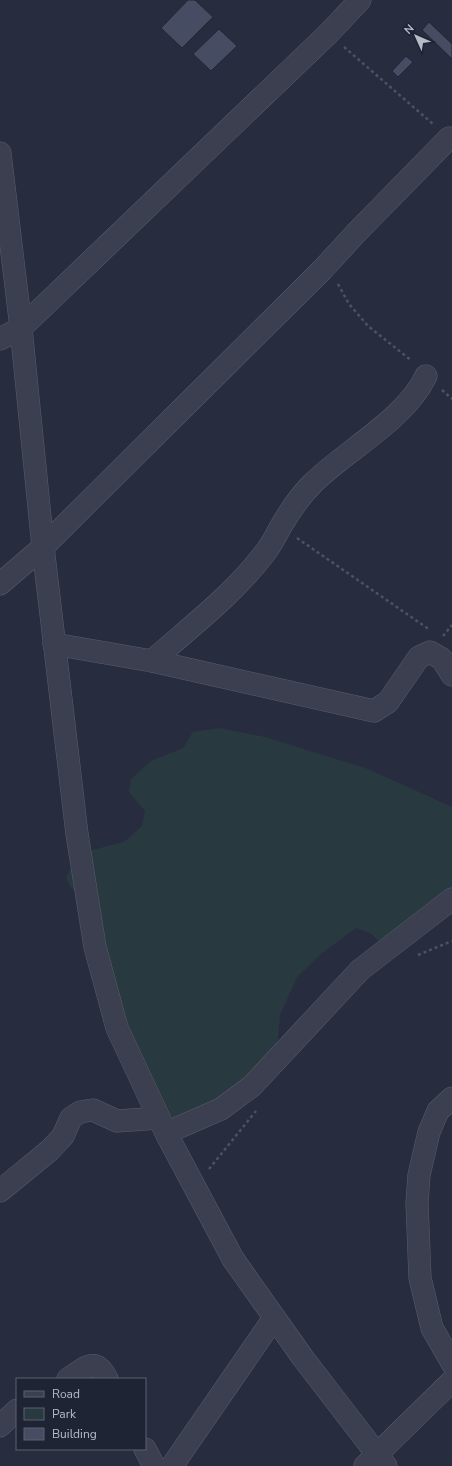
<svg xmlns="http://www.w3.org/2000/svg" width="452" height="1466" viewBox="0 0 452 1466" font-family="'Nunito Sans',sans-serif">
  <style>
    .green { fill: #293940 }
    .building { fill: #464c61; stroke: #212636 }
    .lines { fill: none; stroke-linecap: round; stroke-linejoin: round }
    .minor-casing { stroke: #585d6c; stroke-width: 23 }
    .path { stroke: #47565d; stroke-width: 2.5; stroke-dasharray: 3 3; stroke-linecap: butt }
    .minor { stroke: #3b3f4f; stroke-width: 22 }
  </style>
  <rect width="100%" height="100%" fill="#272d3f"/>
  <path class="green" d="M219,728L265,737L368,769L452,807V896L381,943L370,933L356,928L322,953L297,977L280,1015L277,1049L253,1075L211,1109L175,1122L153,1101L97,977L106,941L95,916L70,886L66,877L80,853L124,842L142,826L145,811L129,792L131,779L151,761L183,748L193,732Z"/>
  <g class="building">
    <path d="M188,0H195L213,17L182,48L161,28Z"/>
    <path d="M429,22L452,44V59L422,30Z"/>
    <path d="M219,29L237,46L211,71L193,54Z"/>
    <path d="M406,56L413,62L398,77L392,71Z"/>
  </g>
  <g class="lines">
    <g class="minor-casing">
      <g id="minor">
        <path d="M0,153L21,328L43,547L77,834L95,947L117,1028L166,1133L233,1259L303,1358L386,1466"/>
        <path d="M0,339L21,328L329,33L360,0"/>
        <path d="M0,584L43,547L322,270L357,232L449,138"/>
        <path d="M54,644L152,661C190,627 233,595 264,554C270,547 275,537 280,528C288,514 300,496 312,484C347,449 404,421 426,376"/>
        <path d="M152,661L374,711L388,702L419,657L430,652L442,659L452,675"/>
        <path d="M452,1098L438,1111L429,1132L419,1175L417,1203L420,1278L432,1328L452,1363"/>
        <path d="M166,1133L221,1109L252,1086L360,970L452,899"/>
        <path d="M0,1191L50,1150L63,1136L71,1118L80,1112L93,1110L117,1121L159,1118"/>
        <path d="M68,1379C86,1368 95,1355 107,1379"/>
        <path d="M0,1426L17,1410"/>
        <path d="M145,1449L154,1466"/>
        <path d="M172,1466L274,1318"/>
        <path d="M365,1466L452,1381"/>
      </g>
    </g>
    <g class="path">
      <path d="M344,47L433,124"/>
      <path d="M338,284L349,304L368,326L412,361"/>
      <path d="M442,390L452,399"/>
      <path d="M297,538L430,630"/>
      <path d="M443,636L452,625"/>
      <path d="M418,955L452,941"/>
      <path d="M209,1169L256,1111"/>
    </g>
    <use href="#minor" class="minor"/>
  </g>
  <rect x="16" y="1378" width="130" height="72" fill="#1f2434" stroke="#5c6070"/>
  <rect x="24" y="1391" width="20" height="6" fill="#3b3f4f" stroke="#5c6070"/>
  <text x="52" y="1398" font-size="12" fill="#b7bbc9">Road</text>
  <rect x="24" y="1408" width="20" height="12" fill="#293940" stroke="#5c6070"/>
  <text x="52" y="1418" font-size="12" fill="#b7bbc9">Park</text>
  <rect x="24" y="1428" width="20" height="12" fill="#464c61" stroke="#5c6070"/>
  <text x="52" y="1438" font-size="12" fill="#b7bbc9">Building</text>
  <g transform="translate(416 36) rotate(315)" stroke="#1f2434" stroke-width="3" paint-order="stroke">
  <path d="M0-3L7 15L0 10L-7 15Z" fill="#b7bbc9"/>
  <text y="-6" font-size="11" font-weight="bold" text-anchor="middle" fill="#b7bbc9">N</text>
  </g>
</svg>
